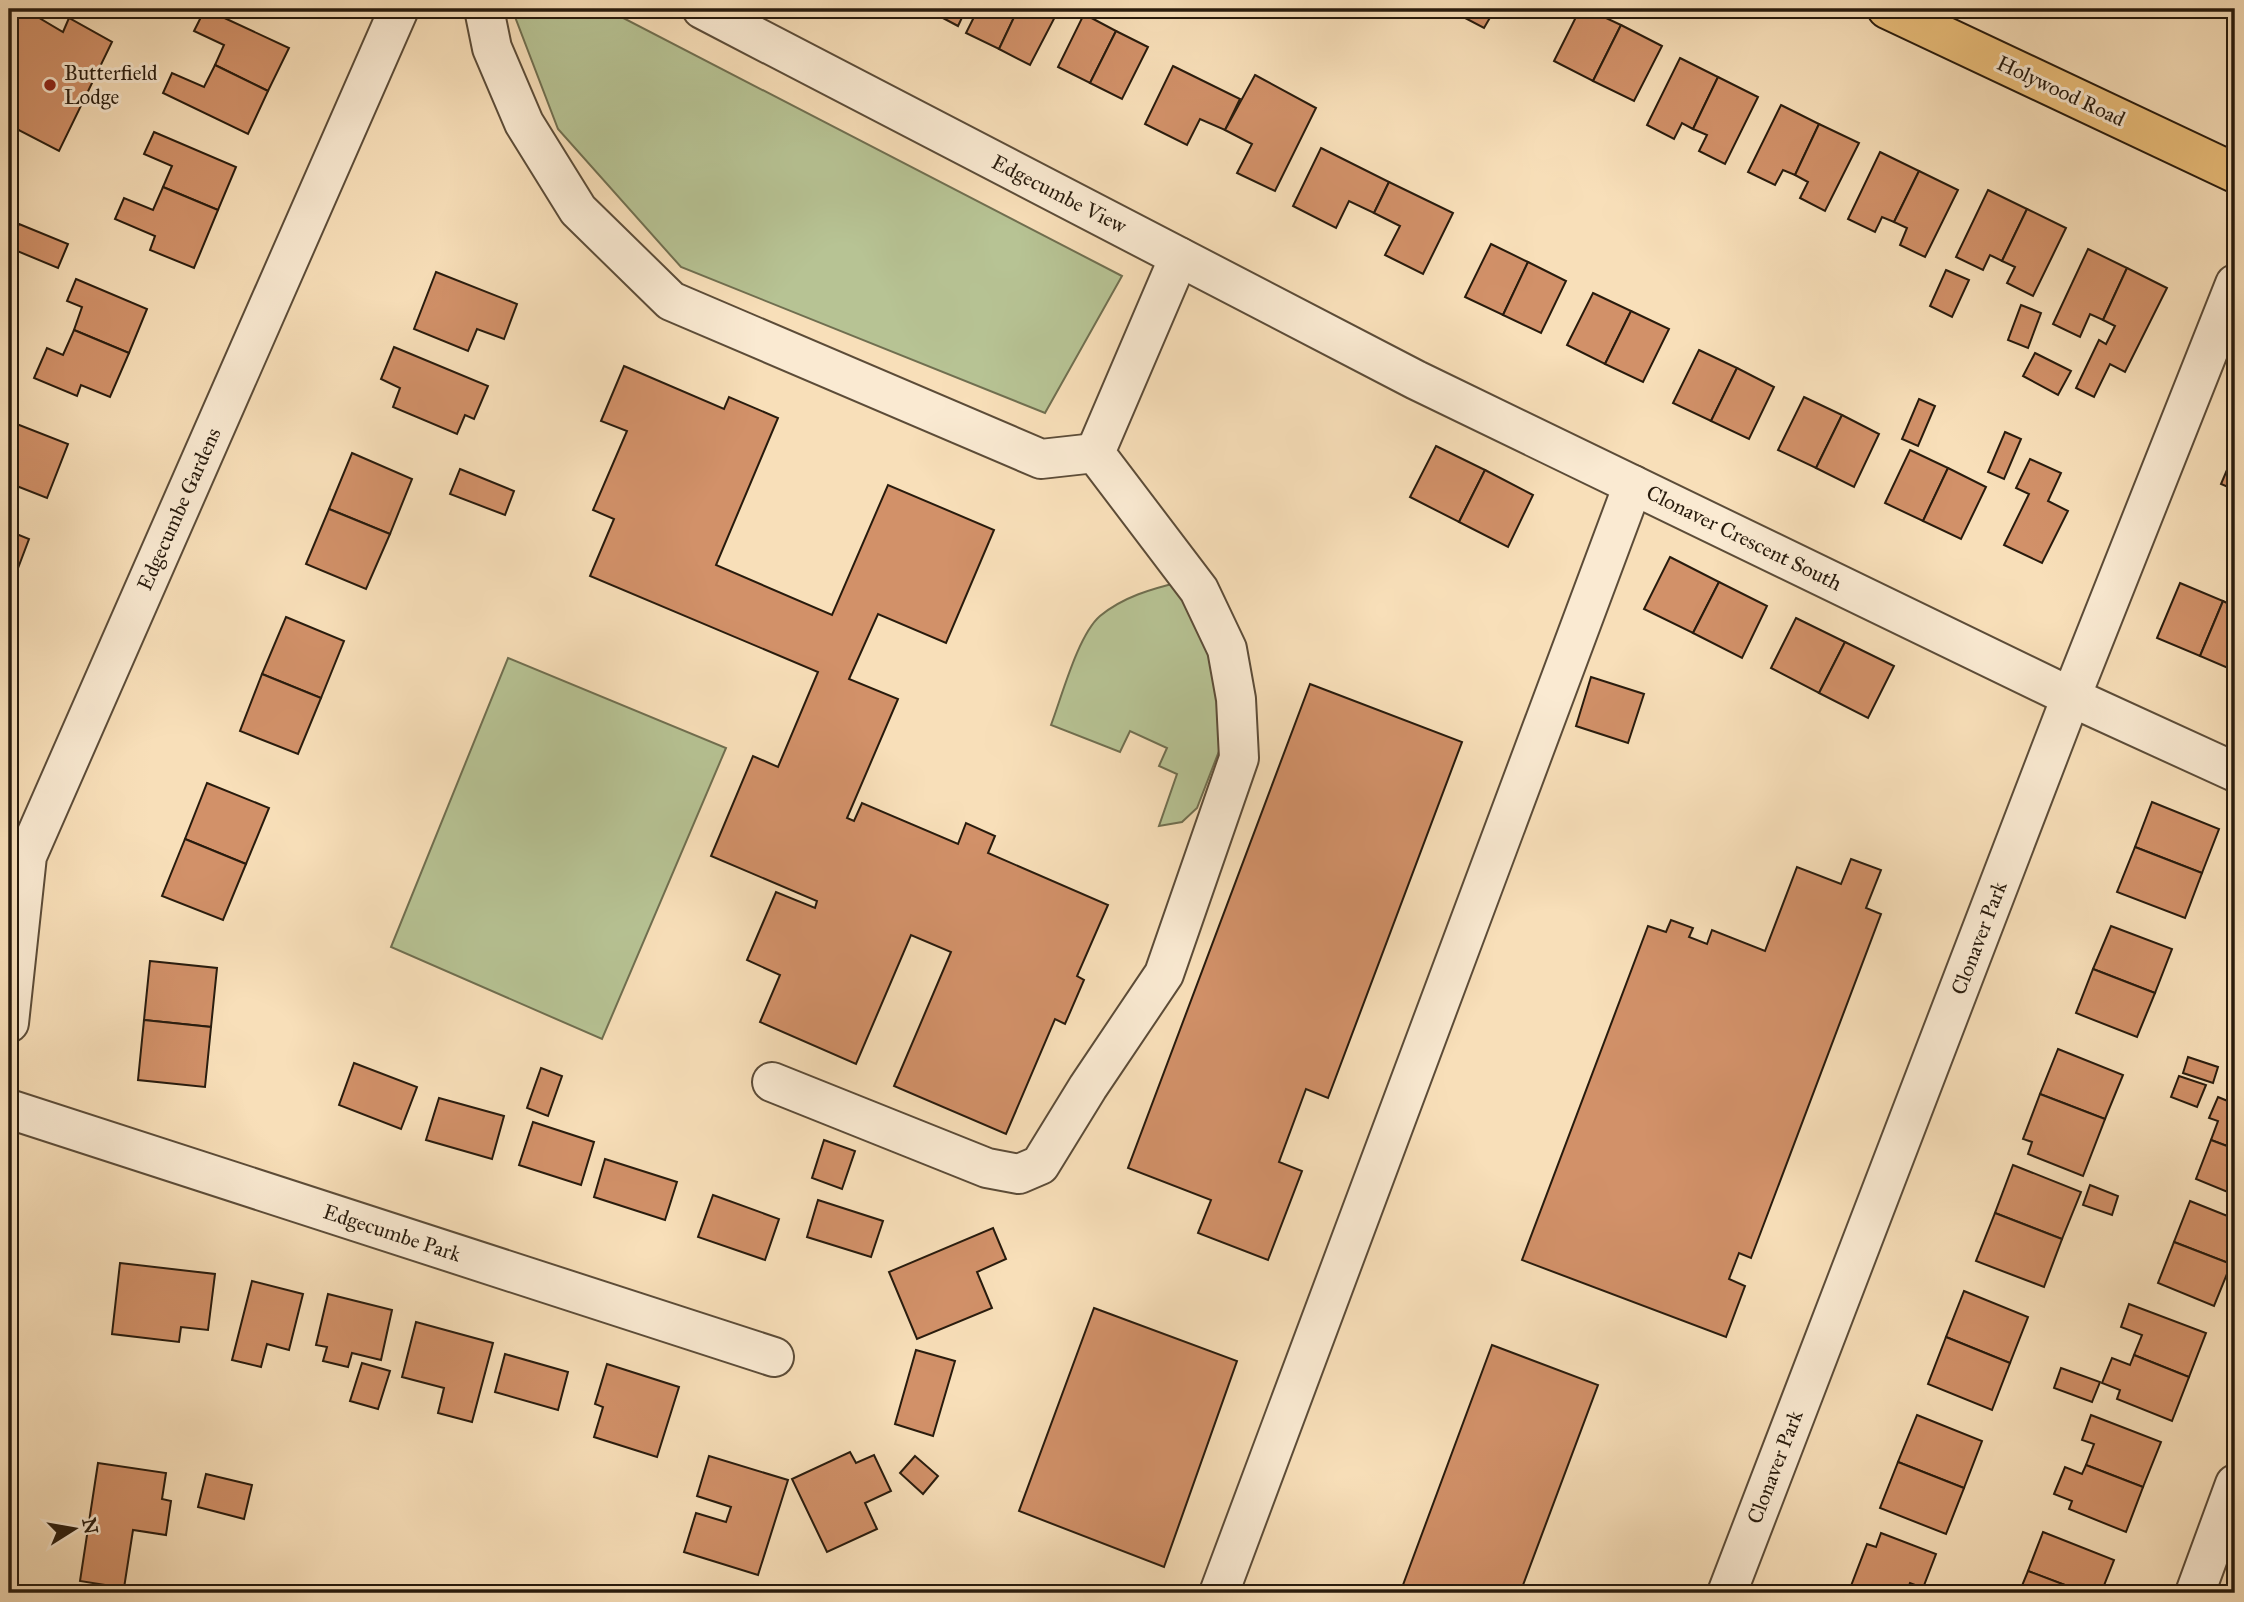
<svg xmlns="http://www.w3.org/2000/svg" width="2244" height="1602" viewBox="0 0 2244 1602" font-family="'IM FELL Great Primer',serif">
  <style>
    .green { fill: #b7c394; stroke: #706f50; stroke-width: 2 }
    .building { fill: #d29169; stroke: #281b0d; stroke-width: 2 }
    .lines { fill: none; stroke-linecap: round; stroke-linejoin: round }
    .minor-casing { stroke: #5c4c38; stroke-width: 42 }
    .major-casing { stroke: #281b0d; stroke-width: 42 }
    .minor { stroke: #faead2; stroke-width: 38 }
    .major { stroke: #ecc07c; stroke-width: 38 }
    .poi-dot { fill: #8f2418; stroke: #faead2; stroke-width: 2.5 }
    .labels { text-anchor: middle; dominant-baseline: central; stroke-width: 6; stroke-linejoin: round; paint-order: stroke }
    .poi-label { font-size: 21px; fill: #281b0d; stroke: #faead2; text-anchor: start }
    .street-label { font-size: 21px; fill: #281b0d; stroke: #faead2 }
  </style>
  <rect width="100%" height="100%" fill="#f8dfb9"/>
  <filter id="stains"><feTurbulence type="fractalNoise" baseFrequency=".00286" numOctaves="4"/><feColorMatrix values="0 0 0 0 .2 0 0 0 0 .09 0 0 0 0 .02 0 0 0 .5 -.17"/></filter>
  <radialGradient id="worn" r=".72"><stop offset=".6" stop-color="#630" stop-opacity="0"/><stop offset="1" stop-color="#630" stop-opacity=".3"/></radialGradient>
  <g class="green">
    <path d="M512,9H606L1122,276L1045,413L681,267L558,129Z"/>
    <path d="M1180,582L1218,669L1221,746L1197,808L1182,822L1159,826L1177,774L1159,766L1167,748L1130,731L1120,752L1051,725C1062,696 1078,635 1100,616C1123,597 1151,589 1180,582Z"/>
    <path d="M508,658L726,748L602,1039L391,947Z"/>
  </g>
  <g class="building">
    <path d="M9,9H24L63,32L69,18L112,42L59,151L15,128L9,137Z"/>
    <path d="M205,9L289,48L268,91L215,65L224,45L194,31Z"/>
    <path d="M926,9H966L958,26Z"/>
    <path d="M978,9H1018L999,49L966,33Z"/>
    <path d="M1018,9H1049L1057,13L1030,65L999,49Z"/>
    <path d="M1448,9H1495L1484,28Z"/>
    <path d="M1580,9H1587L1621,25L1593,81L1554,61Z"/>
    <path d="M1084,14L1116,31L1090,83L1058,67Z"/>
    <path d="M1621,25L1662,46L1634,101L1593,81Z"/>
    <path d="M1116,31L1148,47L1122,99L1090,83Z"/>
    <path d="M1680,58L1718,77L1693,129L1682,123L1674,139L1647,125Z"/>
    <path d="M215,65L268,91L248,134L163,93L172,73L204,87Z"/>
    <path d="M1173,66L1240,99L1225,130L1200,119L1187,145L1145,124Z"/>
    <path d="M1255,75L1316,108L1275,191L1237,173L1252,144L1225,130Z"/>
    <path d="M1718,77L1758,97L1725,164L1699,151L1707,135L1693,129Z"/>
    <path d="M1781,105L1819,124L1795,175L1783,170L1775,185L1748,172Z"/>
    <path d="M1819,124L1859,143L1825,211L1800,198L1808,182L1795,175Z"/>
    <path d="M154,132L236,167L218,210L163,187L172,166L144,154Z"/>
    <path d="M1321,148L1389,182L1374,213L1349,201L1336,228L1293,206Z"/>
    <path d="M1880,152L1919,171L1894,222L1882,217L1875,232L1848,219Z"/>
    <path d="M1919,171L1958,190L1925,257L1900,245L1907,228L1894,222Z"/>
    <path d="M1389,182L1453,213L1423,274L1385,255L1400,226L1374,213Z"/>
    <path d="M163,187L218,210L194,268L150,250L155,236L115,219L124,198L153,210Z"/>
    <path d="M1988,190L2027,209L2002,261L1990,255L1983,270L1956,257Z"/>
    <path d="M2027,209L2066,228L2033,296L2007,283L2015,267L2002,261Z"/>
    <path d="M19,224L68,244L58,268L10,248Z"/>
    <path d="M1491,244L1528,262L1503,315L1465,297Z"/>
    <path d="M2088,249L2127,268L2103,320L2090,314L2080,337L2053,324Z"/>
    <path d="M1528,262L1566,281L1541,333L1503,315Z"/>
    <path d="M2127,268L2167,288L2125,372L2110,364L2094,397L2076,388L2099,340L2106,344L2115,326L2103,320Z"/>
    <path d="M1946,270L1969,280L1952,317L1930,306Z"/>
    <path d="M436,272L517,304L504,339L477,329L468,351L414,329Z"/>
    <path d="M76,279L147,309L129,353L74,330L82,307L67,301Z"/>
    <path d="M1593,293L1631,311L1605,364L1567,345Z"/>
    <path d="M2021,305L2041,313L2028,348L2008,340Z"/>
    <path d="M1631,311L1669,329L1643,382L1605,364Z"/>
    <path d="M74,330L129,353L110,397L81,385L77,396L34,378L47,348L63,355Z"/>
    <path d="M394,347L488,386L474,419L465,415L457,434L393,407L400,388L381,379Z"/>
    <path d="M1699,350L1737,368L1711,421L1673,403Z"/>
    <path d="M2035,353L2071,371L2058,395L2023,376Z"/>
    <path d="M624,366L724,409L729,397L778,418L716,565L832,615L888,485L994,530L946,643L878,614L849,679L898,699L847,818L854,821L862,803L958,844L966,823L995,836L988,853L1108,905L1077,976L1084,980L1065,1024L1055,1019L1006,1134L894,1086L951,952L911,935L856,1064L760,1022L780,975L747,960L776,892L815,908L817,901L711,856L753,756L778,767L818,672L590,576L614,519L593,510L627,431L601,421Z"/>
    <path d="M1737,368L1774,387L1749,439L1711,421Z"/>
    <path d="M1804,397L1842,415L1816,468L1778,450Z"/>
    <path d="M1919,399L1935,406L1918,446L1902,439Z"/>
    <path d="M1842,415L1879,434L1854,487L1816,468Z"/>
    <path d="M9,421L68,444L47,498L9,483Z"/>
    <path d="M2005,432L2021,439L2004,479L1988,472Z"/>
    <path d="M1436,446L1485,470L1459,522L1410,497Z"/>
    <path d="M1910,450L1948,468L1923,521L1885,503Z"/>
    <path d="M2235,451V490L2221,484Z"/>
    <path d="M352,453L412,479L390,534L329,509Z"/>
    <path d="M2030,459L2061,473L2048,501L2068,511L2042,563L2004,545L2029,494L2016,488Z"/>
    <path d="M1948,468L1986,487L1961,539L1923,521Z"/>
    <path d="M460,469L514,491L505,515L450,494Z"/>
    <path d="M1485,470L1533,495L1508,547L1459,522Z"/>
    <path d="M329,509L390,534L366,589L306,564Z"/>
    <path d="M9,531L29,539L9,592Z"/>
    <path d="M1670,557L1719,582L1693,633L1644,609Z"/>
    <path d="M1719,582L1767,606L1742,658L1693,633Z"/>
    <path d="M2180,583L2223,601L2200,656L2157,638Z"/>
    <path d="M2223,601L2235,607V671L2200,656Z"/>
    <path d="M286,617L344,641L321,698L262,674Z"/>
    <path d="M1796,618L1845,642L1819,693L1771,668Z"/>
    <path d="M1845,642L1894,666L1868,718L1819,693Z"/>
    <path d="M262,674L321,698L298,754L240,731Z"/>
    <path d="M1591,677L1644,694L1628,743L1576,726Z"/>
    <path d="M1310,684L1462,742L1328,1098L1306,1089L1279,1162L1302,1171L1268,1260L1198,1233L1211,1200L1128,1168Z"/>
    <path d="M207,783L269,808L246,864L185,839Z"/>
    <path d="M2152,802L2219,829L2202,873L2135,847Z"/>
    <path d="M185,839L246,864L223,920L162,896Z"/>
    <path d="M2135,847L2202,873L2185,918L2117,892Z"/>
    <path d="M1851,859L1881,870L1866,908L1881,914L1751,1258L1739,1253L1729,1279L1745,1286L1726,1337L1522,1260L1648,926L1666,932L1671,920L1693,928L1689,937L1707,944L1712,930L1765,951L1797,867L1841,884Z"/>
    <path d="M2111,926L2172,949L2155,993L2093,969Z"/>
    <path d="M150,961L217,968L211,1027L144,1020Z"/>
    <path d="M2093,969L2155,993L2137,1037L2076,1013Z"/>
    <path d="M144,1020L211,1027L205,1087L138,1080Z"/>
    <path d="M2058,1049L2123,1075L2105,1119L2040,1094Z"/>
    <path d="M2188,1057L2218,1067L2213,1083L2183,1073Z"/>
    <path d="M354,1063L417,1087L401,1129L339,1105Z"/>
    <path d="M541,1068L562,1076L548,1116L527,1108Z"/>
    <path d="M2179,1076L2206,1085L2197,1107L2171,1097Z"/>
    <path d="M2040,1094L2105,1119L2083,1176L2028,1154L2032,1142L2023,1139Z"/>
    <path d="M2218,1097L2235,1104V1149L2211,1140L2218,1121L2209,1118Z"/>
    <path d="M439,1098L504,1116L492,1159L426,1140Z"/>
    <path d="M533,1122L594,1142L581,1185L519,1165Z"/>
    <path d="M824,1140L855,1151L842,1189L812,1178Z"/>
    <path d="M2211,1140L2235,1149V1195L2196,1179Z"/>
    <path d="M605,1159L677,1182L665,1220L594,1197Z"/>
    <path d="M2013,1165L2081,1192L2062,1239L1995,1213Z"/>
    <path d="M2090,1185L2118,1196L2112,1215L2083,1205Z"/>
    <path d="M713,1195L779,1219L765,1260L698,1237Z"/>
    <path d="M818,1200L883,1221L871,1257L807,1237Z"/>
    <path d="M2190,1201L2235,1219V1252L2231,1264L2174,1242Z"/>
    <path d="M1995,1213L2062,1239L2044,1287L1976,1261Z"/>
    <path d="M993,1228L1006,1259L977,1272L992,1308L917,1339L889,1272Z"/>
    <path d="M2174,1242L2231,1264L2214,1306L2158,1283Z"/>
    <path d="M120,1263L215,1274L208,1330L181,1327L179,1342L112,1334Z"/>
    <path d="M252,1281L303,1294L289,1350L267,1344L261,1367L232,1360Z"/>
    <path d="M1964,1291L2028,1317L2010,1363L1946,1337Z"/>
    <path d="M328,1294L392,1310L381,1360L352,1353L348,1367L323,1361L327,1347L316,1345Z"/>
    <path d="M2129,1304L2206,1333L2189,1377L2134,1355L2142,1335L2121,1327Z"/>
    <path d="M1094,1308L1237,1361L1164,1567L1019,1511Z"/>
    <path d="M416,1322L493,1343L472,1422L438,1413L444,1388L402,1377Z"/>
    <path d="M1946,1337L2010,1363L1992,1410L1928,1384Z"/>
    <path d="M1492,1345L1598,1385L1520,1593H1400Z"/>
    <path d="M916,1350L955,1361L933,1436L895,1424Z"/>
    <path d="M505,1354L568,1372L558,1410L495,1392Z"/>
    <path d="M2134,1355L2189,1377L2172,1421L2117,1399L2120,1390L2102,1383L2112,1358L2130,1365Z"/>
    <path d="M362,1363L390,1371L378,1409L350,1401Z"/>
    <path d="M607,1364L679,1387L657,1457L594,1437L603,1407L595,1404Z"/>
    <path d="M2061,1368L2100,1382L2092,1402L2054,1388Z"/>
    <path d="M1917,1415L1982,1441L1964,1488L1898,1462Z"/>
    <path d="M2091,1415L2161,1442L2143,1487L2086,1465L2094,1444L2082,1440Z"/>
    <path d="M850,1452L856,1463L874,1455L891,1491L865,1503L877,1529L827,1552L792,1479Z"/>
    <path d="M709,1456L788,1480L758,1575L684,1552L696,1513L726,1522L731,1507L697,1496Z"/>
    <path d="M915,1456L938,1476L923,1494L900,1473Z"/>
    <path d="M1898,1462L1964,1488L1946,1534L1880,1508Z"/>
    <path d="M98,1463L166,1473L162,1499L171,1501L166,1535L133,1530L124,1588L80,1581Z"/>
    <path d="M2086,1465L2143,1487L2126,1532L2069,1509L2072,1501L2054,1494L2065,1467L2082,1474Z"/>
    <path d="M206,1474L252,1485L244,1519L198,1507Z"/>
    <path d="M2043,1532L2114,1560L2101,1593H2086L2028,1571Z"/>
    <path d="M1881,1533L1936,1554L1923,1588L1910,1583L1906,1593H1871L1851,1586L1867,1544L1876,1547Z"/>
    <path d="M2028,1571L2086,1593H2019Z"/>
    <path d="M1851,1586L1871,1593H1848Z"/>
  </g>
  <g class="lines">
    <g class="minor-casing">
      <g id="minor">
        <path d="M484,9L492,48L524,123L578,210L671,301L1041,459L1095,453"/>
        <path d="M702,9L1416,380L2071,697L2235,772"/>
        <path d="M9,1023L27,856L399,9"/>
        <path d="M772,1082L987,1168L1019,1174L1040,1165L1088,1087L1164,974L1239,758L1236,699L1227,649L1199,590L1095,453L1179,257"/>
        <path d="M9,1109L774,1357"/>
        <path d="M1219,1593L1633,485"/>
        <path d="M1727,1593L2071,697L2235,284"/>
        <path d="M2195,1593L2235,1484"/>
      </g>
    </g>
    <g class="major-casing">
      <path id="major" d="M1887,9L2235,173"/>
    </g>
    <use href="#minor" class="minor"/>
    <use href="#major" class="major"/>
  </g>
  <circle class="poi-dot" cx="50" cy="85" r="7"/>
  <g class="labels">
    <g class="poi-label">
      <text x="64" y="73">Butterfield<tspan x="64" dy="24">Lodge</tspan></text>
    </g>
    <g class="street-label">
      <text transform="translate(2061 91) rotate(25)">Holywood Road</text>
      <text transform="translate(1059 194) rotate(27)">Edgecumbe View</text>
      <text transform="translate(179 509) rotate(-66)">Edgecumbe Gardens</text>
      <text transform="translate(1744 538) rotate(26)">Clonaver Crescent South</text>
      <text transform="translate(1979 938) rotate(-69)">Clonaver Park</text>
      <text transform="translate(392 1233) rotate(18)">Edgecumbe Park</text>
      <text transform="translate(1775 1467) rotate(-69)">Clonaver Park</text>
    </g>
  </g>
  <rect width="2244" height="1602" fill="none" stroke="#f8dfb9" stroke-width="35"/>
  <rect x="10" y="10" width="2223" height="1581" fill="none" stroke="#281b0d" stroke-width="3.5"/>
  <rect x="18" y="18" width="2209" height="1567" fill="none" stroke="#281b0d" stroke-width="2"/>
  <g transform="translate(74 1529) rotate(79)" stroke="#faead2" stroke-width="5" paint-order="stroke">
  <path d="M0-5L12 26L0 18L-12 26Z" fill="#281b0d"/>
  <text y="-10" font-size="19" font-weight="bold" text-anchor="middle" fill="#281b0d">N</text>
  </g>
  <rect width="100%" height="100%" filter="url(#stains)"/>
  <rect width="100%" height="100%" fill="url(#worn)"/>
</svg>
